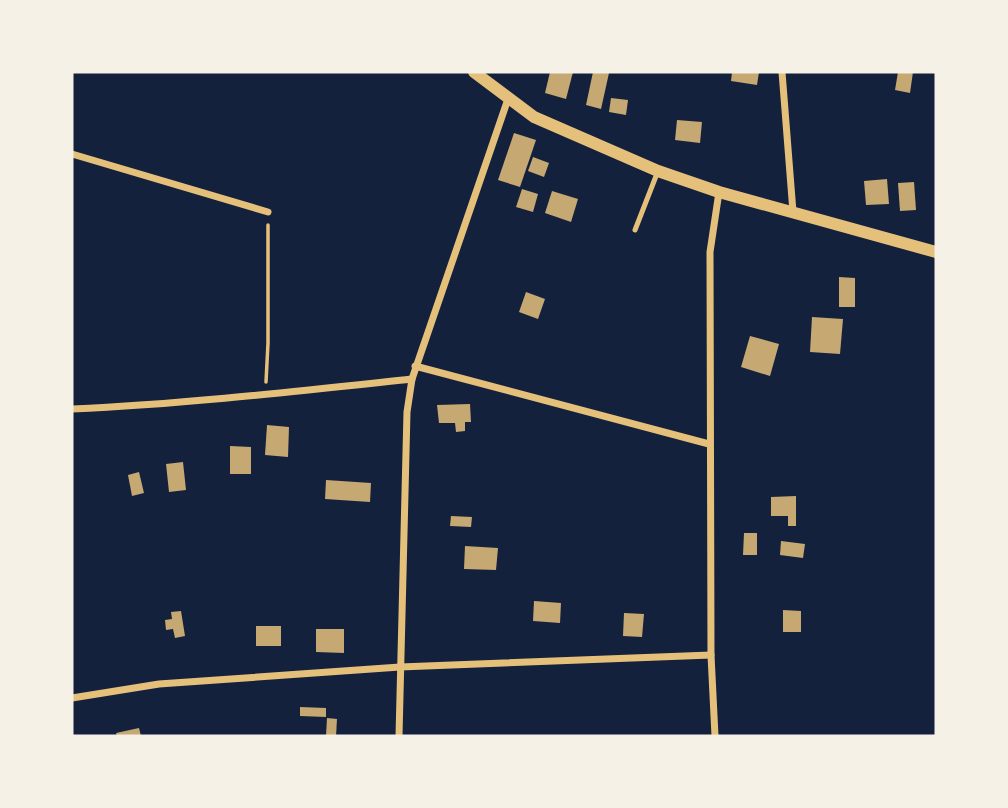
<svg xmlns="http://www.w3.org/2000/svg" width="1008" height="808" viewBox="0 0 1008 808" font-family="'Fira Sans Condensed',sans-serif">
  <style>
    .building { fill: #c6a872 }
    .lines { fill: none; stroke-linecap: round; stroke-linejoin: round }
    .path { stroke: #e5c07b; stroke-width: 3.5 }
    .service { stroke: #e5c07b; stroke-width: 5 }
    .minor { stroke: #e5c07b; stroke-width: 7 }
    .tertiary { stroke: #e5c07b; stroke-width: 12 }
  </style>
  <rect width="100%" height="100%" fill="#14213d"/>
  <g class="building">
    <path d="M550,72H573L566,99L545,93Z"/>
    <path d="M593,72L609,73L601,109L586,105Z"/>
    <path d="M732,72H759L757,85L731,81Z"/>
    <path d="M898,72H913L910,93L895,90Z"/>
    <path d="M611,98L628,100L626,115L609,112Z"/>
    <path d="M677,120L702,122L700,143L675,140Z"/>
    <path d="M514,133L536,140L520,187L498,180Z"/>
    <path d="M533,157L549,163L544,177L528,171Z"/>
    <path d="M887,179L889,204L866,205L864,181Z"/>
    <path d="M914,182L916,210L900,211L898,183Z"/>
    <path d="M522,189L538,194L533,212L516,207Z"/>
    <path d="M552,191L578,199L571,222L545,213Z"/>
    <path d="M839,277L855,278V307H839Z"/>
    <path d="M526,292L545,299L538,319L519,312Z"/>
    <path d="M812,317L843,319L840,354L810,352Z"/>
    <path d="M750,336L779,344L770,376L741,367Z"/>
    <path d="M470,404L471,422H465V431L456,432L455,423H439L437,405Z"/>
    <path d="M267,425L289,427L288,457L265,455Z"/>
    <path d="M230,446L251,447V474H230Z"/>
    <path d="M183,462L186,490L169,492L166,464Z"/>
    <path d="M139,472L144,493L132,496L128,475Z"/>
    <path d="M326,480L371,483L370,502L325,499Z"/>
    <path d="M796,496V526H788V516H771V497Z"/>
    <path d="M451,516L472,517L471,527L450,526Z"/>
    <path d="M744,533H757V555H743Z"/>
    <path d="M781,541L805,544L803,558L780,555Z"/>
    <path d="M465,546L498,548L496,570L464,569Z"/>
    <path d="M534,601L561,603L560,623L533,621Z"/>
    <path d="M783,610L801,611V632H783Z"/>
    <path d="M181,611L185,636L175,638L173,629L166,630L165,620L172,619L171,612Z"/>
    <path d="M624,613L644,614L642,637L623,636Z"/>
    <rect x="256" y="626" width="25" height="20"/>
    <path d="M316,629H344V653L316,652Z"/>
    <path d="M300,707L326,708V717L300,716Z"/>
    <path d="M327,718L337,719L336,736H326Z"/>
    <path d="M139,728L141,736H117L116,733Z"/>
  </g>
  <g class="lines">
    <path class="path" d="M266,382L268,343V225"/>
    <path class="service" d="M635,230L658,171"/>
    <g class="minor">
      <path d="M782,72L793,212"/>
      <path d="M72,154L268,212"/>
      <path d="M415,366L709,444"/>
      <path d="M72,409C185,404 299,391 412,379"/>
      <path d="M72,698L159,684L400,667L711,655"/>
      <path d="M399,736L407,412L412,379L508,99"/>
      <path d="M715,736L711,655L710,252L719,192"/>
    </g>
    <path class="tertiary" d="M474,72L534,117L658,171L719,192L936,252"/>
  </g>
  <rect width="1008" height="808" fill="none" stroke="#f6f1e7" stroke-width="147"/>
</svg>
